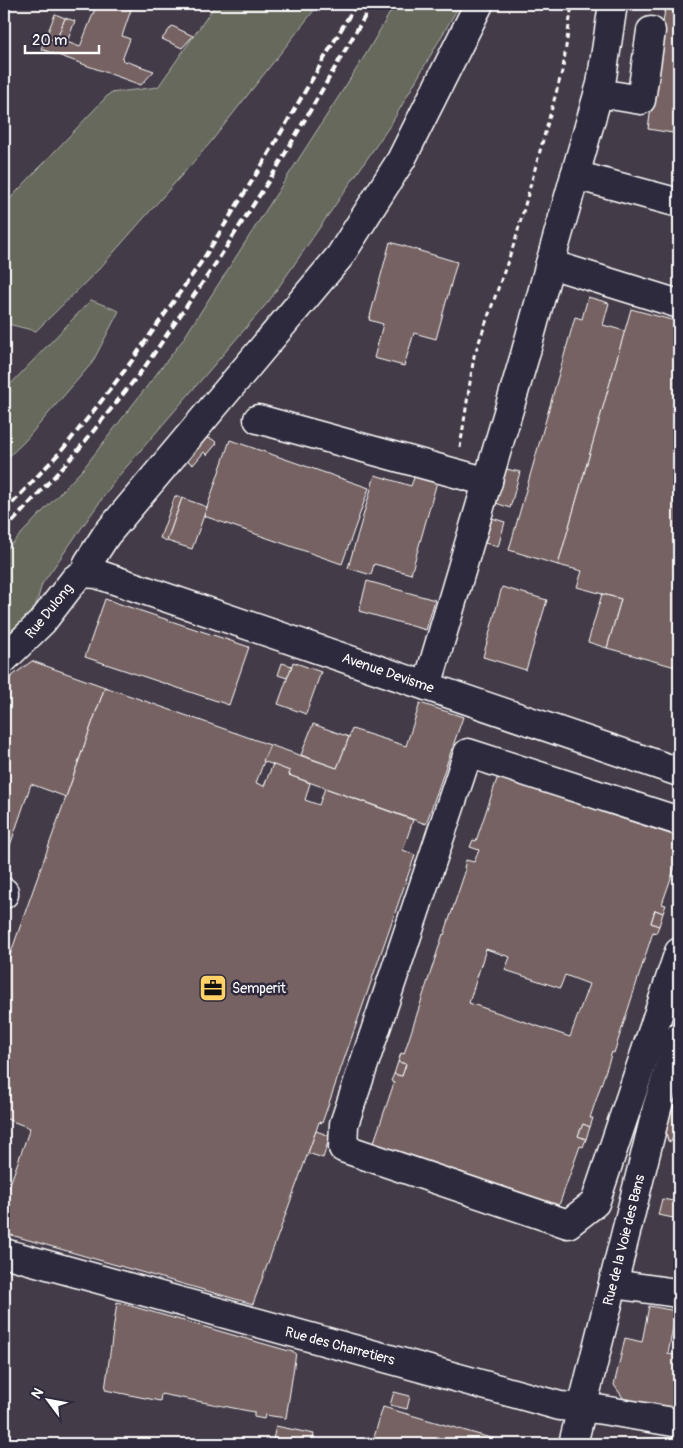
<svg xmlns="http://www.w3.org/2000/svg" width="683" height="1448" viewBox="0 0 683 1448" font-family="Pangolin,sans-serif">
  <style>
    .green { fill: #66695b; stroke: #b2b4ad }
    .building { fill: #766262; stroke: #fff; fill-rule: evenodd }
    .lines { fill: none; stroke-linecap: round; stroke-linejoin: round }
    .minor-casing { stroke: #fff; stroke-width: 31 }
    .path { stroke: #fff; stroke-width: 3; stroke-dasharray: 5 4; stroke-linecap: butt }
    .minor { stroke: #2f2a3d; stroke-width: 28 }
    .rail { stroke: #fff; stroke-width: 4; stroke-dasharray: 8 4; stroke-linecap: butt }
    .labels { text-anchor: middle; dominant-baseline: central; stroke-width: 5; stroke-linejoin: round; paint-order: stroke }
    .street-label { font-size: 14px; fill: #fff; stroke: #2f2a3d }
    .poi-label { font-size: 14px; fill: #fff; stroke: #2f2a3d; text-anchor: start }
  </style>
  <rect width="100%" height="100%" fill="#443b48"/>
  <filter id="ink" filterUnits="userSpaceOnUse"><feTurbulence type="fractalNoise" baseFrequency=".02" numOctaves="2"/><feDisplacementMap in="SourceGraphic" scale="10" xChannelSelector="R" yChannelSelector="G"/><feConvolveMatrix kernelMatrix="1 2 1 2 8 2 1 2 1" color-interpolation-filters="sRGB"/></filter>
  <g filter="url(#ink)">
    <g class="green">
      <path d="M216,4H319L210,143L100,268L36,331L4,323V205L110,93L158,87Z"/>
      <path d="M395,4H460L391,124L269,301L116,479L42,584L33,615L4,641V552L83,469L182,341L366,54Z"/>
      <path d="M91,300L119,311L92,363L24,442L4,461V391Z"/>
    </g>
    <g class="building">
      <path d="M97,4H133L122,36L130,39L122,60L154,71L141,85L41,49L46,37L56,41L65,18L75,21L67,42L80,47Z"/>
      <path d="M665,9L679,11V134L648,129Z"/>
      <path d="M55,14L65,18L56,41L46,37Z"/>
      <path d="M172,26L193,36L182,48L162,39Z"/>
      <path d="M4,114L8,116L4,129Z"/>
      <path d="M390,242L457,262L436,339L414,333L404,366L374,358L383,324L369,320Z"/>
      <path d="M588,297L609,303L603,325L625,331L558,565L509,550L575,317L582,319Z"/>
      <path d="M631,309L679,322V392L673,413L679,415V668L607,648L621,599L577,587L582,571L558,565Z"/>
      <path d="M679,392V415L673,413Z"/>
      <path d="M206,438L212,439L217,443L207,455L204,452L193,465L188,461Z"/>
      <path d="M230,440L369,488L342,564L204,516Z"/>
      <path d="M506,469L520,472L510,508L496,503Z"/>
      <path d="M375,475L411,486L415,475L437,482L411,574L374,564L371,575L348,568Z"/>
      <path d="M175,496L182,498L167,541L160,538Z"/>
      <path d="M182,498L207,507L192,549L167,541Z"/>
      <path d="M492,518L505,522L498,547L485,543Z"/>
      <path d="M367,581L435,600L426,630L359,611Z"/>
      <path d="M502,587L547,600L526,670L483,657Z"/>
      <path d="M602,594L621,599L607,648L588,642Z"/>
      <path d="M105,599L249,647L229,705L85,657Z"/>
      <path d="M32,661L105,687L66,797L31,784L4,863V682Z"/>
      <path d="M293,662L321,672L306,714L278,704Z"/>
      <path d="M282,663L292,666L287,678L278,675Z"/>
      <path d="M105,687L270,745L256,783L264,786L273,764L290,771L289,775L310,783L305,800L319,805L325,788L413,820L403,850L415,855L322,1123L319,1122L316,1131L253,1304L4,1233V1201L30,1128L4,1118V972Z"/>
      <path d="M420,703L463,717L426,824L289,775L290,771L263,761L270,745L337,768L352,729L406,746Z"/>
      <path d="M313,724L349,737L337,768L301,755Z"/>
      <path d="M498,776L582,805L583,801L588,803L587,806L597,810L598,807L604,808L602,812L679,837V855L662,904L666,905L663,913L655,910L651,923L659,926L656,933L653,932L614,1053L612,1052L590,1118H593L590,1127L583,1124L578,1136L586,1139L583,1147L580,1146L557,1211L372,1148L394,1083L391,1081L394,1074L402,1076L406,1064L398,1062L401,1053L404,1054L443,934L444,935L466,869L464,868L466,860L474,862L479,850L470,847L473,840L476,841ZM486,949L510,957L505,970L560,988L565,975L589,984L570,1037L469,1003Z"/>
      <path d="M655,910L663,913L659,926L651,923Z"/>
      <path d="M398,1062L406,1064L402,1076L394,1074Z"/>
      <path d="M673,1106L675,1107V1109L679,1110V1130L677,1137L672,1139L671,1142L668,1141L666,1132Z"/>
      <path d="M583,1124L590,1127L586,1139L578,1136Z"/>
      <path d="M316,1131L330,1136L323,1158L308,1153Z"/>
      <path d="M662,1199L679,1202V1219L658,1215Z"/>
      <path d="M117,1302L296,1353L286,1418L265,1415L264,1419L254,1417V1412L161,1394L160,1401L105,1390Z"/>
      <path d="M649,1306L676,1311L668,1354L679,1356V1411L626,1402L614,1385L625,1338L642,1342Z"/>
      <path d="M394,1392L410,1396L407,1409L390,1405Z"/>
      <path d="M383,1407L494,1439L492,1444H372Z"/>
      <path d="M276,1426L314,1434L312,1444H272Z"/>
    </g>
    <g class="lines">
      <g class="minor-casing">
        <g id="minor">
          <path d="M599,93L641,100L651,31"/>
          <path d="M575,175L679,203"/>
          <path d="M550,264L679,304"/>
          <path d="M258,419L488,482"/>
          <path d="M85,573L88,563L106,535L340,256L401,160L479,4"/>
          <path d="M4,659L42,622L75,579L85,573L97,574L679,772"/>
          <path d="M427,686L525,355L554,249L601,84L613,4"/>
          <path d="M679,821L468,753L344,1124L343,1148L568,1224L595,1203L679,952"/>
          <path d="M4,894V892"/>
          <path d="M4,1253L560,1406L597,1409L679,1423"/>
          <path d="M613,1284L677,1293L679,1295"/>
          <path d="M573,1444L657,1108L679,1037"/>
        </g>
      </g>
      <g class="path">
        <path d="M677,176L679,158"/>
        <path d="M460,448L474,356L515,241L563,68L572,4"/>
      </g>
      <use href="#minor" class="minor"/>
      <g class="rail">
        <path d="M4,512L63,449L99,404L131,362L202,261L262,165L356,4"/>
        <path d="M4,531L74,455L144,368L214,266L275,171L372,4"/>
      </g>
    </g>
  </g>
  <defs>
    <g id="office-square" transform="scale(1.4375)"><rect x="-9" y="-9" width="18" height="18" rx="4" fill="#ffd166" stroke="#2f2a3d"/><path d="M-6-3h4V-5.5h4V-3h4V5H-6ZM-1-4.5V-3h2v-1.5ZM-6 0V1H6V0Z" fill="#111"/></g>
  </defs>
  <g fill-rule="evenodd">
    <use href="#office-square" x="213" y="988"/>
  </g>
  <g class="labels">
    <g class="street-label">
      <text transform="translate(49 611) rotate(-51)">Rue Dulong</text>
      <text transform="translate(388 673) rotate(19)">Avenue Devisme</text>
      <text transform="translate(624 1240) rotate(-76)">Rue de la Voie des Bans</text>
      <text transform="translate(340 1346) rotate(15)">Rue des Charretiers</text>
    </g>
    <g class="poi-label">
      <text x="232" y="988">Semperit</text>
    </g>
  </g>
  <rect width="683" height="1448" fill="none" stroke="#2f2a3d" stroke-width="20"/>
  <rect x="10" y="10" width="663" height="1428" fill="none" stroke="#fff" stroke-width="2" filter="url(#ink)"/>
  <g transform="translate(48 1400) rotate(302)" stroke="#2f2a3d" stroke-width="4" paint-order="stroke">
  <path d="M0-4L9 19L0 12L-9 19Z" fill="#ffffff"/>
  <text y="-8" font-size="14" font-weight="bold" text-anchor="middle" fill="#ffffff">N</text>
  </g>
  <path d="M25 45v8h74v-8" fill="none" stroke="#ffffff" stroke-width="2.5"/>
  <text x="32" y="45" font-size="15" fill="#ffffff" stroke="#2f2a3d" stroke-width="4" paint-order="stroke">20 m</text>
</svg>
